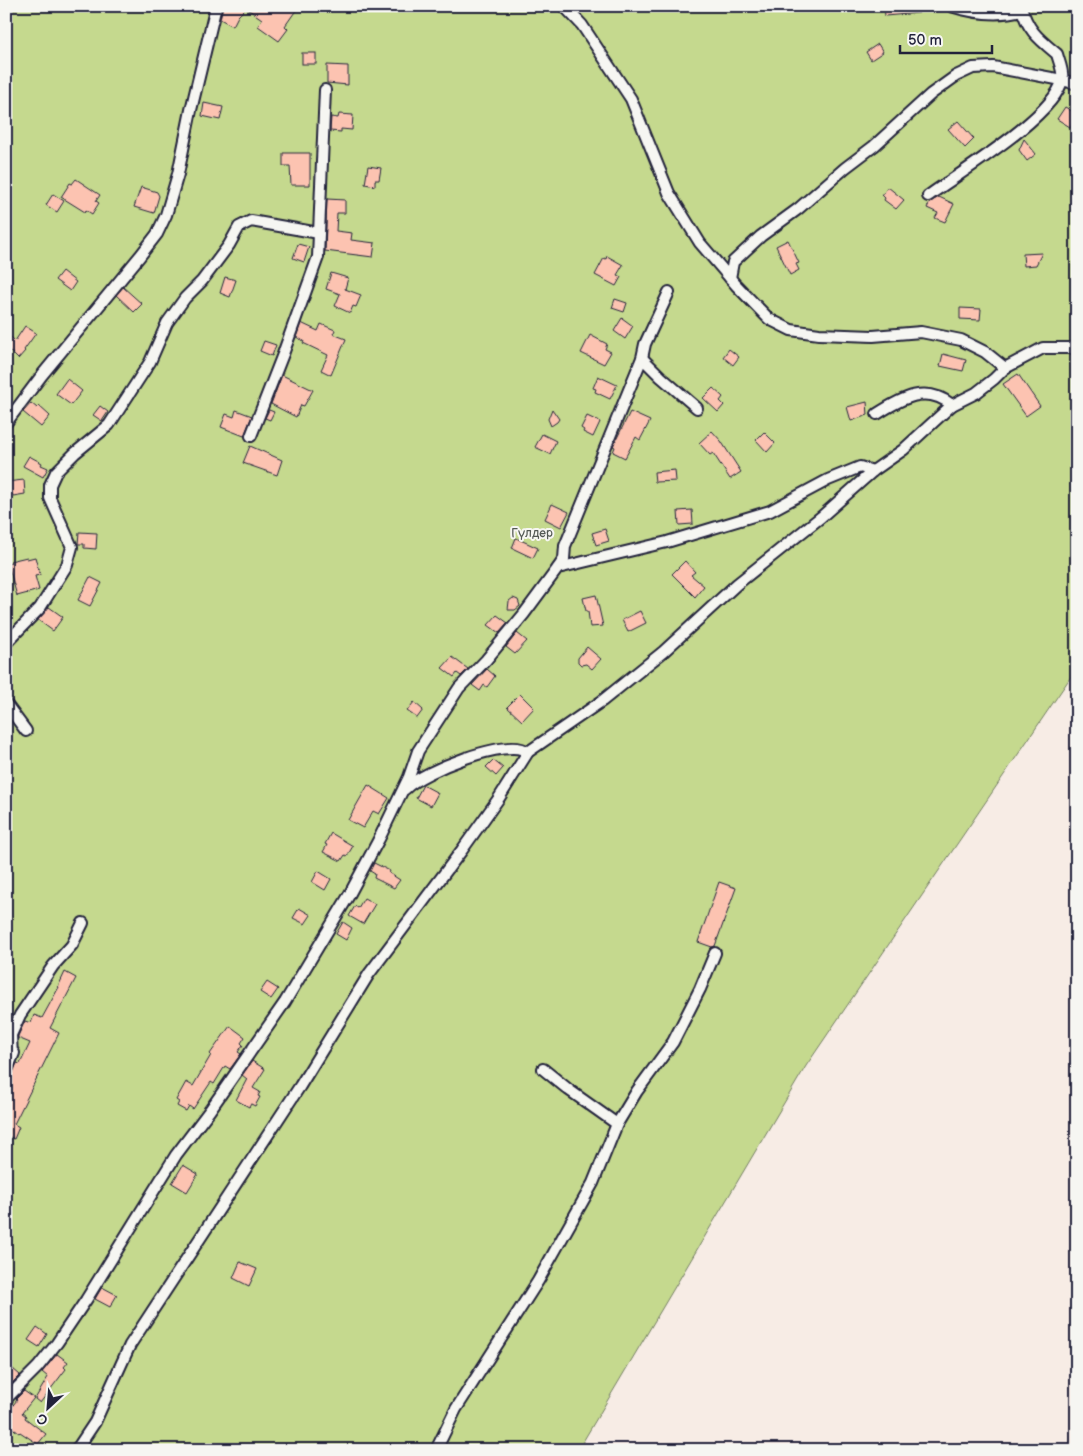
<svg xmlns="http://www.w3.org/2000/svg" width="1083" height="1456" viewBox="0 0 1083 1456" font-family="'Balsamiq Sans',sans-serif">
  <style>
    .green { fill: #c5d98e; stroke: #747e64 }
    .building { fill: #fcc3b1; stroke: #22223b }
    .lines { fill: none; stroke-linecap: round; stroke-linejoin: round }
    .street-casing { stroke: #22223b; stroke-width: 14 }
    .street { stroke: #f6f6f2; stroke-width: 10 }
    .labels { text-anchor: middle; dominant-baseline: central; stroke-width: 4; stroke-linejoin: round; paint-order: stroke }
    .park-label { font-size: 12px; fill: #535954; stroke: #f6f6f2 }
  </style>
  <rect width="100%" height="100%" fill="#f7ece5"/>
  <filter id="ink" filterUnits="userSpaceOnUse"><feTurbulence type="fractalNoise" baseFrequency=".02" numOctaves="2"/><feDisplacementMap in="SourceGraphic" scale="10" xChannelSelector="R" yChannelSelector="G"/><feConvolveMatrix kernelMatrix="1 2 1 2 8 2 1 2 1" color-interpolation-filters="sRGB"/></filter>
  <g filter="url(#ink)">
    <path class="green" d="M6,6H1077V678L1072,675L806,1066L578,1450H6Z"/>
    <g class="building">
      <path d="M223,6H299L285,26L288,29L279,41L258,26L262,19L246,8L238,16L233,26L220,19Z"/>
      <path d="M884,6H919V13L885,16Z"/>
      <path d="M878,44L883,52L871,60L866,52Z"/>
      <rect x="302" y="53" width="14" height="11"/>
      <path d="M327,65L348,66V85L327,83Z"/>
      <path d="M204,103L223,107L220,120L202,116Z"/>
      <path d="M1065,107L1077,114L1070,127L1057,119Z"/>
      <path d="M339,114L353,115L352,130L341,129V132L330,131L331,117L338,118Z"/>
      <path d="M958,121L974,139L965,148L948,129Z"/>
      <path d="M1024,139L1036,154L1027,161L1019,150Z"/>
      <path d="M283,153H310V185H291L290,166H283Z"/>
      <path d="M368,166L381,168L379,180H375V186L365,184Z"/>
      <path d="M76,179L100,195L96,201L99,203L92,214L86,210L85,212L61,197L70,183L72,184Z"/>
      <path d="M141,187L157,192L159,196L154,213L134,207Z"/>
      <path d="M888,187L904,200L896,209L884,200L885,198L882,195Z"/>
      <path d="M53,194L64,201L57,212L46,205Z"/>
      <path d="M939,197L954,204L945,222L935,218L938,213L927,208L930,202Z"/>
      <path d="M327,199L345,200V213H337L336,231L352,233L351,240L375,243L373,257L325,251Z"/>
      <path d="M788,240L799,263L796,264L799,270L790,275L776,246Z"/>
      <path d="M298,244L309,247L304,262L293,258Z"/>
      <path d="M1042,253L1036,265L1024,266L1023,254Z"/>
      <path d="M607,256L623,265L617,275L621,277L616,286L595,275L604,258L606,259Z"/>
      <path d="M62,271L76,282L70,291L55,280Z"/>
      <path d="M331,273L348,278L345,289L361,295L356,307L353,306L350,313L335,306L340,294L326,289Z"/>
      <path d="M225,277L236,280L230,297L220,293Z"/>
      <path d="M123,287L142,304L134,312L116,295Z"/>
      <path d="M615,299L627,303L624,312L612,308Z"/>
      <path d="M960,308L981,309L980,320L960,319Z"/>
      <path d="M622,318L633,326L625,339L614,331Z"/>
      <path d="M301,323L318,331L321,324L335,330L333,334L346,339L331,375L321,370L328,355L303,343L304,341L296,337Z"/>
      <path d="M25,326L36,333L24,350L25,351L18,359L6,347V342L11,337L15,341Z"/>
      <path d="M590,335L607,344L605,349L611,352L604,364L581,353Z"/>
      <path d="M264,341L276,345L272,356L260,351Z"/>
      <path d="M729,349L739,357L733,365L723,357Z"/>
      <path d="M943,354L966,360L963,371L940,366Z"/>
      <path d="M1018,374L1040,406L1026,416L1003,384Z"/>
      <path d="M282,375L313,390L304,406L301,405L296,417L271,404Z"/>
      <path d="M598,376L617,385L610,399L595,392L596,389L593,388Z"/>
      <path d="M67,379L82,391L71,405L56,394Z"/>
      <path d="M713,388L723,397L720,401L724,405L718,412L703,398Z"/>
      <path d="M867,402L868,415L851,421L847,407Z"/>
      <path d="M31,403L37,408L39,406L50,416L41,427L23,412Z"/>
      <path d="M100,406L108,412L102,421L93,415Z"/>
      <path d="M552,409L559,419L557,422L551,426L548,419Z"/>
      <path d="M236,410L252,416L244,436L221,427L226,414L234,417Z"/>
      <path d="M269,410L274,412L270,420L265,418Z"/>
      <path d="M630,412L650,421L640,440L636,437L625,458L613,452L615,447L613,446Z"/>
      <path d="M587,416L600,422L593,437L583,432L584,430L581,428Z"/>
      <path d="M712,431L721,441L741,472L730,479L713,453L710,455L699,443Z"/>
      <path d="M764,432L775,443L767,452L756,440Z"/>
      <path d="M542,434L556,441L550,454L535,447Z"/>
      <path d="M250,446L282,460L277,475L243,463Z"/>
      <path d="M29,456L42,463L41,465L48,468L43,477L23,466Z"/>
      <path d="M675,470L676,481L655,482L654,472Z"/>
      <path d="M24,480L25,494L13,496L12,494H6V482Z"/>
      <path d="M552,504L569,512L561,527L545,519Z"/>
      <path d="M692,510L693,524L679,525L678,511Z"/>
      <path d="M605,529L609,541L596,545L592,533Z"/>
      <path d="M79,532L97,533L96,549L84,548V544H78Z"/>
      <path d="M516,538L538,548L533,558L512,548Z"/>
      <path d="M27,557V559L35,557L40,575L35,576L39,590L17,596L8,564L11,563L10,561Z"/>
      <path d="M685,561L695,572L691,575L704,586L695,597L672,574Z"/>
      <path d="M90,577L102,583L90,606L78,600Z"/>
      <path d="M596,595L603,626L590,627L588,611H586L583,598Z"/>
      <path d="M513,598L518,600L520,606L515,610H508L509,601Z"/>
      <path d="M49,607L63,617L53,631L38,620Z"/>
      <path d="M640,611L646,623L628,632L622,620Z"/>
      <path d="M497,615L508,623L499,633L488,625Z"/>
      <path d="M517,633L527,641L515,654L506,647Z"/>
      <path d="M587,647L601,659L592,669L586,664L581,665L578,662V658Z"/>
      <path d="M452,657L468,669L461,676L457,673L454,677L442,668Z"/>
      <path d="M487,669L495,676L487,687L484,685L480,691L472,685Z"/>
      <path d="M520,694L534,708L522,721L507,707Z"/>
      <path d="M414,702L423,710L417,718L407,711Z"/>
      <path d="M493,760L503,768L496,776L486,767Z"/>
      <path d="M368,785L389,798L379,814L373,811L363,828L348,820Z"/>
      <path d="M423,785L438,793L431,806L416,798Z"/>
      <path d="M331,833L353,846L347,856L345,855L341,861L323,852L327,845L325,844Z"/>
      <path d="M374,863L390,871L389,873L400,880L394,888L374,878L375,874L370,871Z"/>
      <path d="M318,871L331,879L325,890L312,882Z"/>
      <path d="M719,882L736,888L715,946L712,947L698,942Z"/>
      <path d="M364,898L375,904L363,924L349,916L355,906L358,908Z"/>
      <path d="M299,908L311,915L305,924L293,918Z"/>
      <path d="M343,922L352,928L346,940L336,934Z"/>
      <path d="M65,972L76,978L50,1028L59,1033L14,1124L19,1127L14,1139L8,1136L6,1140V1083L12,1075L17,1063L20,1064L30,1043L18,1038V1036L25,1021L31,1023L34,1015L42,1018L59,987H58Z"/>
      <path d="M267,982L278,989L271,999L260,992Z"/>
      <path d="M230,1026L245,1037L241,1043L243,1045L238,1052L241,1054L230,1069L225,1066L214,1084L211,1082L193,1109L189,1106L186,1111L177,1106L179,1102L176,1100L186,1082L193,1086L211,1055L210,1054Z"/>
      <path d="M252,1061L265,1069L253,1088L260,1092L258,1096L260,1097L255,1106L251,1104L249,1107L236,1100L247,1079L242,1075Z"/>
      <path d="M183,1165L198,1174L187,1192L172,1183Z"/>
      <path d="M240,1262L257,1269L249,1286L233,1278Z"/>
      <path d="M102,1287L117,1295L110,1307L95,1299Z"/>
      <path d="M37,1327L47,1334L39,1347L28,1340Z"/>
      <path d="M57,1354L68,1362L64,1367L66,1369L40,1403L35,1399L48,1377L42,1372Z"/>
      <path d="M6,1363L20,1375L6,1389Z"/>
      <path d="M24,1391L34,1398L22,1413L26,1416L25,1418L46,1434L38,1444L20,1432L19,1433L6,1423V1414L17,1400L16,1399Z"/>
    </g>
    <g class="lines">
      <g class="street-casing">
        <g id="street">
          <path d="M564,6L582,25L631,99L669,193L700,243L736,285L769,319L791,330L819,334L873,336L921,332L961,340L985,352L1005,368"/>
          <path d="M951,6C973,13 999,16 1022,10"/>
          <path d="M928,196C958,174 1056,115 1062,80C1064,72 1059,62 1057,54C1039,39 1027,30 1021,6"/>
          <path d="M730,278L733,262L761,236L798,209L845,168L874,146L931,94L956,76L973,68L993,67L1062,80L1077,84"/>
          <path d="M642,358L661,377L697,408"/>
          <path d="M877,414C902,398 926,384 952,405"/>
          <path d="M6,423L42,375L140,256L157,234L166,215L178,174L191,110L216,6"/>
          <path d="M251,436L283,354L318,257L325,90"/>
          <path d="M558,568L667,542L770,511L828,480L860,467L873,471"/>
          <path d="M6,643L40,608L67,565L72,547L50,498V485L56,472L75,453L109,425L150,362L167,323L185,298L202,281L229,245L239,227L251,221L319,233"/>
          <path d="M6,704L26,731"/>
          <path d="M405,789C421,772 509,736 528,752"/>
          <path d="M12,1057L11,1035L20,1015L53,966L72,945L83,923"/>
          <path d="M6,1072L14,1053"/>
          <path d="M617,1124L637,1091L673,1042L700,989L715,953"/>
          <path d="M6,1399L38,1367L57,1343L86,1300L176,1155L210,1110L285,1002L348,897L379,839L409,777L418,751L459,688L486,660L524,614L558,568L564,559L565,546L642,358L645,344L669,292"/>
          <path d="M75,1450L79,1446L95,1422L130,1345L300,1086L369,974L462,850L499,798L528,752L602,701L663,652L737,584L821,517L873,471L903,450L952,405L976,393L994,379L1005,368L1043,348H1077"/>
          <path d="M436,1450L456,1409L538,1281L593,1183L617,1124L569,1090L543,1069"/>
        </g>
      </g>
      <use href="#street" class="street"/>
    </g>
  </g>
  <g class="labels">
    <g class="park-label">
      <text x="532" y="533">Гүлдер</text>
    </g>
  </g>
  <rect width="1083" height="1456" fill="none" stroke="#f6f6f2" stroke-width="25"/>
  <rect x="12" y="12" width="1058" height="1431" fill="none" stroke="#22223b" stroke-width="2" filter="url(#ink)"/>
  <g transform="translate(48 1408) rotate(206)" stroke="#f6f6f2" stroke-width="4" paint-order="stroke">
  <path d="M0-4L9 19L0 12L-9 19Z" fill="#22223b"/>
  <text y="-8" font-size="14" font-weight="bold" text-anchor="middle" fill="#22223b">С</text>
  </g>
  <path d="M900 45v8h92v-8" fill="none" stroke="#22223b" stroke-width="2.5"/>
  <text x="908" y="45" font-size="15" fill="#22223b" stroke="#f6f6f2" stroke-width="4" paint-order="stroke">50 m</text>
</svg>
